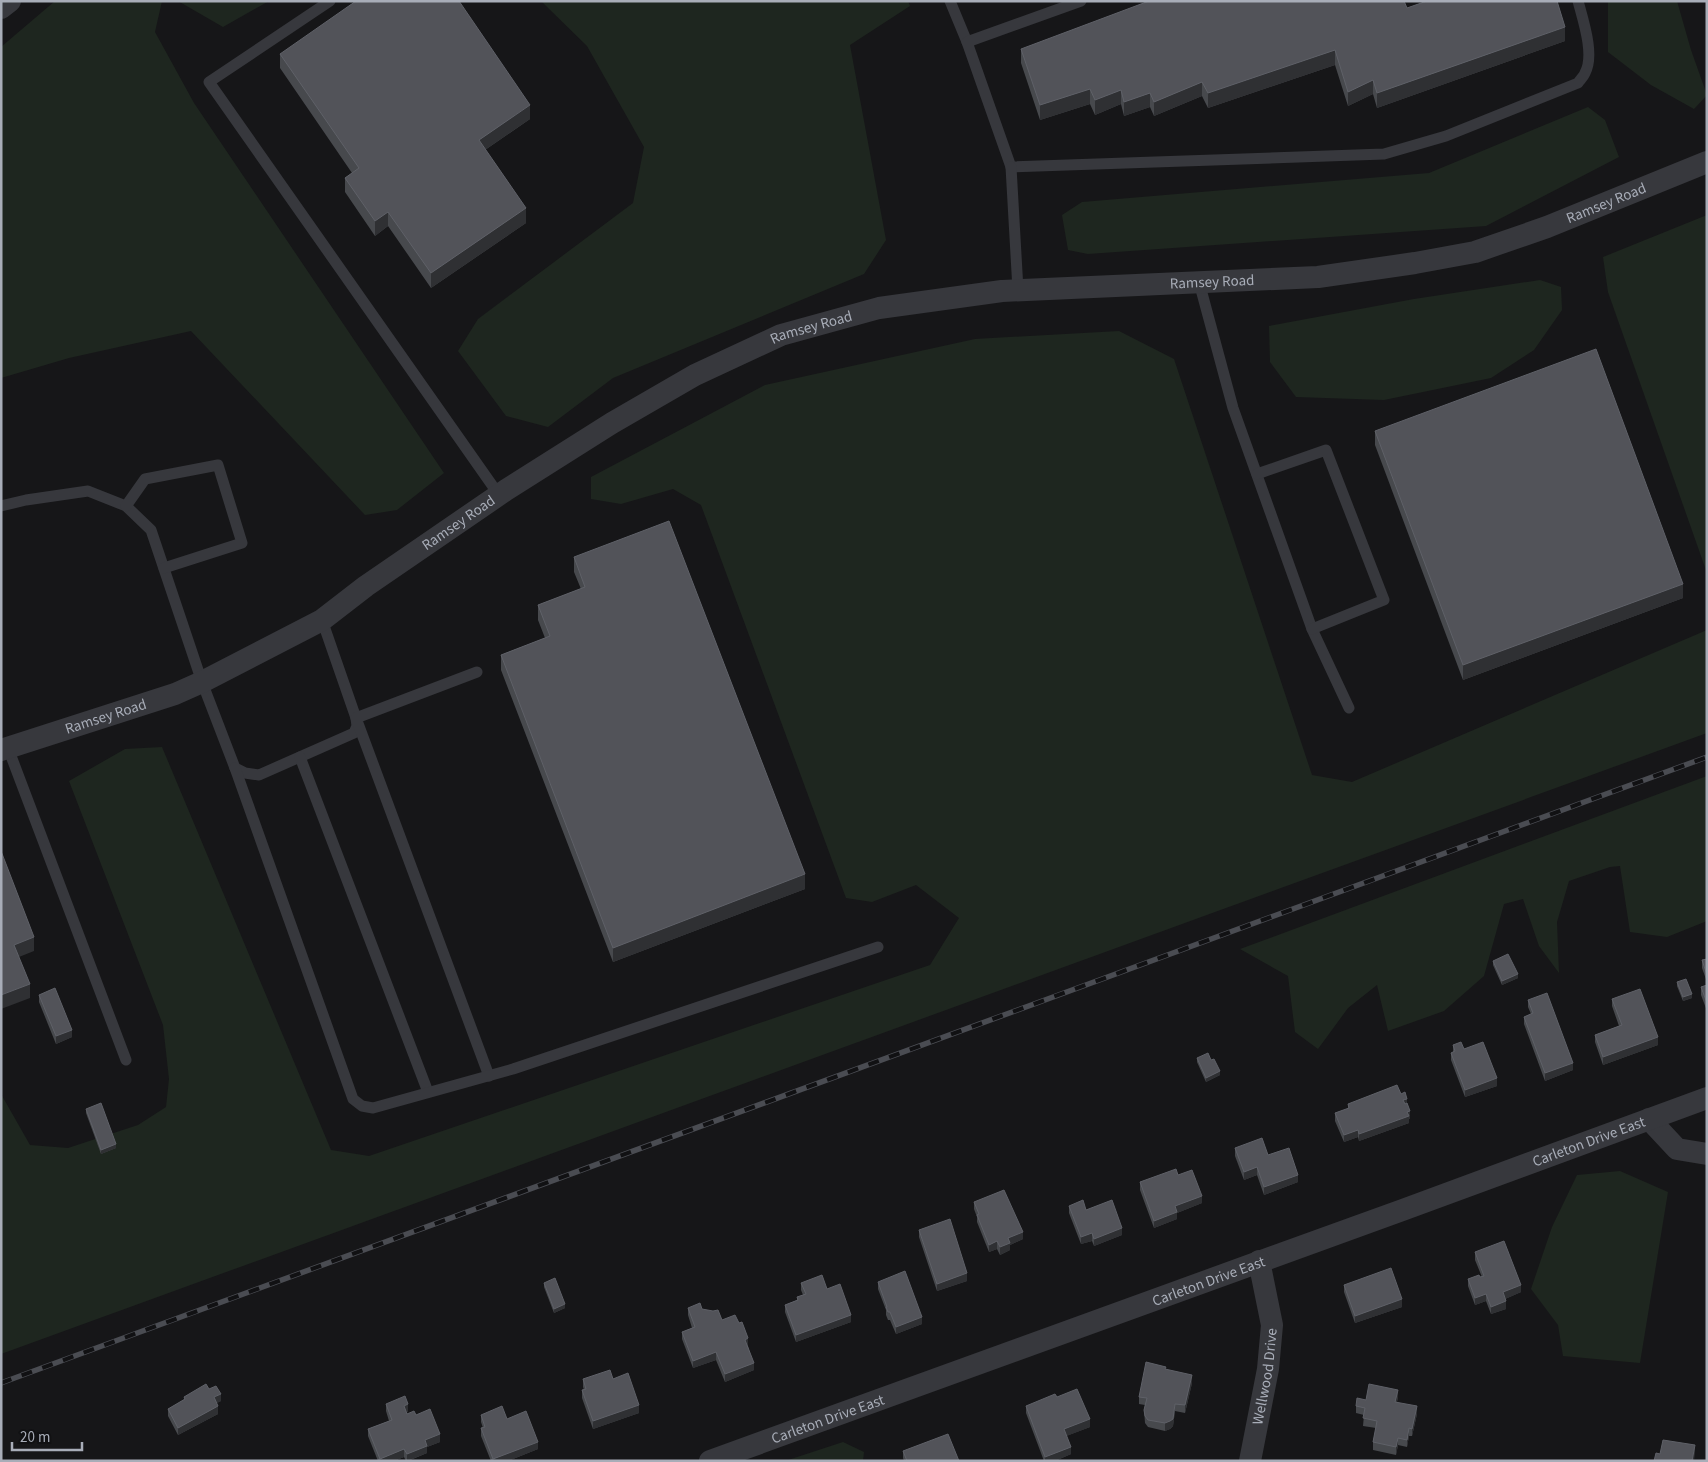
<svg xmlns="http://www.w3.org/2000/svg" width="1708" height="1462" viewBox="0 0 1708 1462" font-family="'Source Sans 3',sans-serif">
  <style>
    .green { fill: #1e261f }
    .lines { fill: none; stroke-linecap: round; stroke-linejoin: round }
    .lane { stroke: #37383d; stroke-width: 11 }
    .street { stroke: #37383d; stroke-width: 22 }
    .rail-casing { stroke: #4a4c52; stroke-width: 5.5 }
    .rail { stroke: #111113; stroke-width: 4; stroke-dasharray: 11; stroke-linecap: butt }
    .wall { fill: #47494d }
    .shaded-wall { fill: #2f3033 }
    .building { fill: #525359; stroke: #5f6168 }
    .labels { text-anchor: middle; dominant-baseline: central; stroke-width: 4.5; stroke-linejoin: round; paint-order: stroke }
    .street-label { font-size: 15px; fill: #a8adb8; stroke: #111113 }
  </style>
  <rect width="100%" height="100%" fill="#161618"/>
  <g class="green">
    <path d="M55,1H162L155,32L194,103L444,473L397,510L365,515L191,331L69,358L1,378V47Z"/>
    <path d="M178,1H269L223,27Z"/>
    <path d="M541,1H908L910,6L850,45L886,240L864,274L613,378L548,427L506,416L458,351L478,319L633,203L644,147L587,46Z"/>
    <path d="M1608,1H1677L1691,50L1707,95L1694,109L1651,85L1608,52Z"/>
    <path d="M1588,107L1605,120L1619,157L1486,226L1088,254L1068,250L1062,215L1082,202L1429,173Z"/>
    <path d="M1707,215V573L1608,292L1603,257Z"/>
    <path d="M1540,280L1561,287L1562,310L1534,350L1491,378L1384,400L1296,397L1270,362L1269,326L1414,299Z"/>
    <path d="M1119,331L1174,359L1312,775L1352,782L1707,630V733L1,1354V1094L30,1145L68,1148L138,1125L166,1107L169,1079L163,1025L69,781L125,749L162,747L331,1150L369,1156L930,965L959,918L916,885L872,902L846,898L701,505L673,489L621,504L591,499V477L765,385L975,339Z"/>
    <path d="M1707,776V921L1667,937L1630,932L1620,866L1610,867L1569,881L1557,922L1559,973L1539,946L1523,899L1504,904L1484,976L1444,1011L1388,1031L1377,985L1348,1008L1318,1049L1295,1032L1288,976L1240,949Z"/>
    <path d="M1620,1171L1668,1192L1640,1363L1563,1356L1558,1325L1531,1289L1552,1227L1577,1175Z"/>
    <path d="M843,1442L864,1452L863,1461H785Z"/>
  </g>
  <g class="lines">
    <g class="lane">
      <path d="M330,1L209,82L499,495"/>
      <path d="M950,1L967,42"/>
      <path d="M1081,1L967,42L1011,167L1384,154L1446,136L1578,83C1580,80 1584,76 1585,73C1595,55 1583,20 1578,1"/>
      <path d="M1011,167L1018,290"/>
      <path d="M1199,282L1233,408L1312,629L1349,708"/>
      <path d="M1257,474L1326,450L1384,600L1312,629"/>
      <path d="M1,506L26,500L88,491L126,506L151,530L202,682L235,768L245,773L259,775L354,733L357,726L356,718L322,620"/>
      <path d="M126,506L145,479L218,465L242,543L164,568"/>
      <path d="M477,672L356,718L489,1076"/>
      <path d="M8,748L126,1060"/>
      <path d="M300,757L428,1092"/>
      <path d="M235,768L353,1099L362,1106L373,1108L513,1069L878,947"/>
    </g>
    <g class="street">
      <path d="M1,8L10,1"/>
      <path id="s1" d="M1,750L175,694L202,682L322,620L366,586L506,490L612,423L695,375L781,335L879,308L1002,291L1318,277L1415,263L1475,252L1547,227L1707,162"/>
      <path d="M1649,1119L1677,1149L1707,1154"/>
      <path id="s2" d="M710,1461C1043,1343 1375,1220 1707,1098"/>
      <path id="s3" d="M1250,1461L1268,1369L1272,1325L1259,1261"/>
    </g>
    <g class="rail-casing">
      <path id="rail" d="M1,1383L1707,757"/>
    </g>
    <use href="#rail" class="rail"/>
  </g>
  <g class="wall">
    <path d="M1407,8L1565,41L1377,108L1373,94L1348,106L1335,65L1208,108L1202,96L1154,116L1150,107L1124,116L1121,104L1095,115L1090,104L1040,120L1021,63V49Z"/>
    <path d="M280,54L530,119L485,150L526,223L431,288L388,226L375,236L345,192V178L352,173L280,68Z"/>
    <path d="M1375,431L1683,598L1463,680L1375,445Z"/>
    <path d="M574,557L805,889L613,962L501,670V655L545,638L538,620V605L581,589L574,572Z"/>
    <path d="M1707,959V982L1702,968V960Z"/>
    <path d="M1493,961L1518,978L1502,985L1493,965Z"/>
    <path d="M1677,982L1692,998L1683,1001L1677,986Z"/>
    <path d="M1707,985V1011L1701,995V987Z"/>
    <path d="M39,995L72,1037L56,1044L39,1002Z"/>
    <path d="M1612,999L1658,1045L1603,1065L1595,1042V1035L1619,1026L1612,1006Z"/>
    <path d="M1528,1000L1573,1070L1545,1081L1524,1024V1017L1531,1014L1528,1007Z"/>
    <path d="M1453,1045L1497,1086L1465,1097L1451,1060V1053L1453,1052Z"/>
    <path d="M1197,1058L1211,1060L1220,1075L1206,1082L1197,1062Z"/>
    <path d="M1401,1094L1407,1103L1410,1118L1409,1119V1123L1359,1141L1358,1137L1344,1142L1335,1121V1113L1348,1109V1104Z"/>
    <path d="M86,1109L116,1148L101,1154L86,1113Z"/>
    <path d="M1235,1148L1268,1155L1298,1182L1264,1195L1257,1175L1244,1180L1235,1156Z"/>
    <path d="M1178,1175L1202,1203L1177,1213V1219L1154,1228L1140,1190V1182Z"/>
    <path d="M974,1202L1023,1239L1010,1245V1250L1000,1255L997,1249L989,1252L977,1222V1217L974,1209Z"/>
    <path d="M1069,1206L1086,1210L1122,1235L1094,1246L1092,1241L1081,1244L1069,1213Z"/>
    <path d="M919,1230L967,1281L937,1291L919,1237Z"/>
    <path d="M1475,1252L1521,1292L1505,1299L1506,1309L1491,1314L1486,1301L1475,1305L1468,1286V1279L1482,1277L1475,1260Z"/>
    <path d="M878,1282L922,1324L896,1334L890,1320H888L886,1315V1310L878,1289Z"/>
    <path d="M544,1283L565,1308L554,1313L544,1287Z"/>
    <path d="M801,1283L827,1289L851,1322L796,1342L785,1312V1305L797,1300V1297L803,1295L801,1290Z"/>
    <path d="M1344,1285L1402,1307L1355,1323L1344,1292Z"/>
    <path d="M688,1308L702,1309L722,1320L748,1346L754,1370L725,1382L716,1360L693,1368L682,1339V1332L692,1328L688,1315Z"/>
    <path d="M1166,1370L1192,1383L1185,1413L1175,1411L1173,1426L1170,1429L1165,1431L1148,1427L1145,1423L1144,1410L1145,1405L1139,1404V1397Z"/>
    <path d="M583,1379H613L639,1413L593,1429L582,1398V1390H584L583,1387Z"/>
    <path d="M184,1397L221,1401L216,1403L218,1414L178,1435L168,1416V1409L184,1400Z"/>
    <path d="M1057,1397L1090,1427L1066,1436L1071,1454L1055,1461H1044L1026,1413V1406Z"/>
    <path d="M1398,1397L1397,1402L1417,1414L1412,1436H1409L1407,1447L1398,1445L1396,1455L1373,1450V1442L1376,1428L1363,1426L1364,1415L1356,1413V1406L1366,1400Z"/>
    <path d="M386,1404L408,1412H406L407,1414L416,1415L440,1442L427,1447V1453L408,1461H406L404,1457L394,1461H378L368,1436V1429L389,1421L386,1411Z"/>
    <path d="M481,1415L507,1419L538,1449L508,1461H491L481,1436V1428H483L481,1422Z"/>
    <path d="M903,1451L959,1461H904L903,1458Z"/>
  </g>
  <g class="shaded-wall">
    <path d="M1565,27V41L1377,108V93Z"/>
    <path d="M1335,50V65L1208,108V93Z"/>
    <path d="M1373,80V94L1348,106V92Z"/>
    <path d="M1202,82V96L1154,116V102Z"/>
    <path d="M1090,89V104L1040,120V105Z"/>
    <path d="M1121,90V104L1095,115V100Z"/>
    <path d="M1150,93V107L1124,116V102Z"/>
    <path d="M530,105V119L479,154V140Z"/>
    <path d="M526,208V223L431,288V273Z"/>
    <path d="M388,212V226L375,236V221Z"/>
    <path d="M1683,584V598L1463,680V665Z"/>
    <path d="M805,874V889L613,962V948Z"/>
    <path d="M34,937V951L14,959V945Z"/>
    <path d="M1518,974V978L1502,985V981Z"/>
    <path d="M30,984V998L1,1009V995Z"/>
    <path d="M1692,994V998L1683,1001V997Z"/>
    <path d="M72,1030V1037L56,1044V1036Z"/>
    <path d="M1658,1037V1045L1603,1065V1057Z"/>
    <path d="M1573,1063V1070L1545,1081V1073Z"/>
    <path d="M1220,1071V1075L1206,1082V1078Z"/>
    <path d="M1497,1078V1086L1465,1097V1090Z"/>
    <path d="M1407,1099V1106L1403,1108V1100Z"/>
    <path d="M1410,1111V1118L1409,1119V1123L1359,1141V1134Z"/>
    <path d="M1358,1130V1137L1344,1142V1135Z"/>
    <path d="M116,1144V1148L101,1154V1150Z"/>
    <path d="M1257,1167V1175L1244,1180V1172Z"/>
    <path d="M1298,1175V1182L1264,1195V1187Z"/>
    <path d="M1202,1196V1203L1177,1213V1219L1154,1228V1221L1175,1206Z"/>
    <path d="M1122,1228V1235L1094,1246V1239Z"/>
    <path d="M1023,1232V1239L1010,1245V1250L1000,1255V1247L1008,1238Z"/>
    <path d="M1092,1233V1241L1081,1244V1237Z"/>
    <path d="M997,1241V1249L989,1252V1245Z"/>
    <path d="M967,1273V1281L937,1291V1284Z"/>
    <path d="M1521,1285V1292L1503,1300V1292Z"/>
    <path d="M1486,1294V1301L1475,1305V1298Z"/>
    <path d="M1402,1299V1307L1355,1323V1316Z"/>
    <path d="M1506,1301V1309L1491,1314V1307Z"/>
    <path d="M565,1304V1308L554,1313V1309Z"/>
    <path d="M851,1315V1322L796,1342V1335Z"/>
    <path d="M922,1317V1324L896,1334V1327Z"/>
    <path d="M748,1338V1346L745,1347V1340Z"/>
    <path d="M716,1352V1360L693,1368V1361Z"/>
    <path d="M754,1363V1370L725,1382V1374Z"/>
    <path d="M1192,1375V1383L1185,1413V1405Z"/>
    <path d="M1398,1390V1397L1395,1409V1402Z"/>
    <path d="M221,1394V1401L214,1405V1397Z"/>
    <path d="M408,1404V1412L404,1413V1406Z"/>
    <path d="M1175,1404V1411L1173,1426L1170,1429L1165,1431V1423Z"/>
    <path d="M639,1405V1413L593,1429V1421Z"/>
    <path d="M218,1406V1414L178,1435V1428Z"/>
    <path d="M1417,1406V1414L1412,1436V1429Z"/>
    <path d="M1090,1419V1427L1064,1437V1429Z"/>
    <path d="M1409,1428V1436L1407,1447V1440Z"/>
    <path d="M440,1434V1442L427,1447V1453L407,1461V1454L425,1440Z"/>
    <path d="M1398,1438V1445L1396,1455V1447Z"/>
    <path d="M538,1442V1449L508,1461H493V1459Z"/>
    <path d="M1695,1445V1453L1694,1461H1692Z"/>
    <path d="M1071,1447V1454L1055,1461H1045V1457Z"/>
    <path d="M404,1449V1457L394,1461H380V1459Z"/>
  </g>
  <g class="building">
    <path d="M356,1H459L530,105L479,140L526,208L431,273L388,212L375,221L345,178L359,168L280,54Z"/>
    <path d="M1149,1H1404L1407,8L1427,1H1557L1565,27L1377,93L1373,80L1348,92L1335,50L1208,93L1202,82L1154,102L1150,93L1124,102L1121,90L1095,100L1090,89L1040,105L1021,49Z"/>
    <path d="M1596,349L1683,584L1463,665L1375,431Z"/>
    <path d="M669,521L805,874L613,948L501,655L550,636L538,605L585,587L574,557Z"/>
    <path d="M1,851L34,937L14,945L30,984L1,995Z"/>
    <path d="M1508,954L1518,974L1502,981L1493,961Z"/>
    <path d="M1707,959V975L1702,960Z"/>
    <path d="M1686,979L1692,994L1683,997L1677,982Z"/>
    <path d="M1707,985V1003L1701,987Z"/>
    <path d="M55,988L72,1030L56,1036L39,995Z"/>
    <path d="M1640,989L1658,1037L1603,1057L1595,1035L1622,1025L1612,999Z"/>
    <path d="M1547,993L1573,1063L1545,1073L1524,1017L1533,1013L1528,1000Z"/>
    <path d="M1461,1042L1464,1049L1483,1042L1497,1078L1465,1090L1451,1053L1455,1051L1453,1045Z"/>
    <path d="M1208,1053L1211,1060L1214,1059L1220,1071L1206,1078L1197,1058Z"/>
    <path d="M1397,1085L1401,1094L1405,1092L1407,1099L1403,1100L1405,1104L1407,1103L1410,1111L1407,1112L1409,1116L1359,1134L1358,1130L1344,1135L1335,1113L1349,1108L1348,1104Z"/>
    <path d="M101,1103L116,1144L101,1150L86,1109Z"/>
    <path d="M1262,1138L1268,1155L1289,1148L1298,1175L1264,1187L1257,1167L1244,1172L1235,1148Z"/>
    <path d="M1176,1169L1178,1175L1192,1170L1202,1196L1175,1206L1177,1212L1154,1221L1140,1182Z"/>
    <path d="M1004,1190L1023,1232L1008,1238L1010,1243L1000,1247L997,1241L989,1245L977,1215L979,1214L974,1202Z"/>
    <path d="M1083,1200L1086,1210L1112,1200L1122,1228L1094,1239L1092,1233L1081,1237L1069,1206Z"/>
    <path d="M950,1219L967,1273L937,1284L919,1230Z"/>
    <path d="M1504,1241L1521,1285L1503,1292L1506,1301L1491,1307L1486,1294L1475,1298L1468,1279L1479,1275L1480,1277L1484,1276L1475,1252Z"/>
    <path d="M1391,1268L1402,1299L1355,1316L1344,1285Z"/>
    <path d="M905,1271L922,1317L896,1327L890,1312H888L886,1307H887L878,1282Z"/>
    <path d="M822,1275L827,1289L840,1284L851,1315L796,1335L785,1305L798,1300L797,1297L806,1294L801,1283Z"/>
    <path d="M555,1278L565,1304L554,1309L544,1283Z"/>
    <path d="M700,1303L702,1309L713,1311L718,1310L722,1320L735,1315L739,1323L742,1322L748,1338L745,1340L754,1363L725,1374L716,1352L693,1361L682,1332L695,1327L688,1308Z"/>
    <path d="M1146,1362L1166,1367L1165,1369L1192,1375L1185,1405L1175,1404L1173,1419L1170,1421L1165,1423L1148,1420L1145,1416L1144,1410L1147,1398L1139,1397Z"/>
    <path d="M610,1370L613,1379L628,1373L639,1405L593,1421L582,1390L586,1389L583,1379Z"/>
    <path d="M206,1384L209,1389L216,1386L221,1394L214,1397L218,1406L178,1428L168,1409L185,1399L184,1397Z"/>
    <path d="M1369,1384L1398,1390L1395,1402L1417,1406L1412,1429L1409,1428L1407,1440L1398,1438L1396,1447L1373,1442L1377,1421L1363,1418L1365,1408L1356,1406L1357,1398L1366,1400Z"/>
    <path d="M1077,1389L1090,1419L1064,1429L1071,1447L1045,1457L1026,1406L1055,1394L1057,1397Z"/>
    <path d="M405,1396L408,1404L404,1406L407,1414L414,1411L416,1415L430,1409L440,1434L425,1440L427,1446L407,1454L404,1449L380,1459L368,1429L392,1420L386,1404Z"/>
    <path d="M502,1406L507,1419L526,1411L538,1442L493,1459L481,1428L485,1427L481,1415Z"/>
    <path d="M948,1434L959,1461H907L903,1451Z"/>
    <path d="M1663,1440L1695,1445L1692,1461H1654L1656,1453L1660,1454Z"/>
  </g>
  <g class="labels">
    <g class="street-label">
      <text stroke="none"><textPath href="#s1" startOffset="1730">Ramsey Road</textPath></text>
      <text stroke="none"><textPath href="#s1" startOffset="1325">Ramsey Road</textPath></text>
      <text stroke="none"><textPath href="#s1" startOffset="920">Ramsey Road</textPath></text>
      <text stroke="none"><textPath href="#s1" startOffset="515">Ramsey Road</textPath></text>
      <text stroke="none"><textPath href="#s1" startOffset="110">Ramsey Road</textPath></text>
      <text stroke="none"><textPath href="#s2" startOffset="935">Carleton Drive East</textPath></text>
      <text stroke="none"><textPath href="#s2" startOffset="530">Carleton Drive East</textPath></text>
      <text stroke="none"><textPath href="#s3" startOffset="86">Wellwood Drive</textPath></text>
      <text stroke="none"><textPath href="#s2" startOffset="125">Carleton Drive East</textPath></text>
    </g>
  </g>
  <rect width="1708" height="1462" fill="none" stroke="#a8adb8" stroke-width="5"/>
  <path d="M12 1442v8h70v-8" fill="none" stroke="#a8adb8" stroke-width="2.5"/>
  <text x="20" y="1442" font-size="15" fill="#a8adb8" stroke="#111113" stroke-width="4" paint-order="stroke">20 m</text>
</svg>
